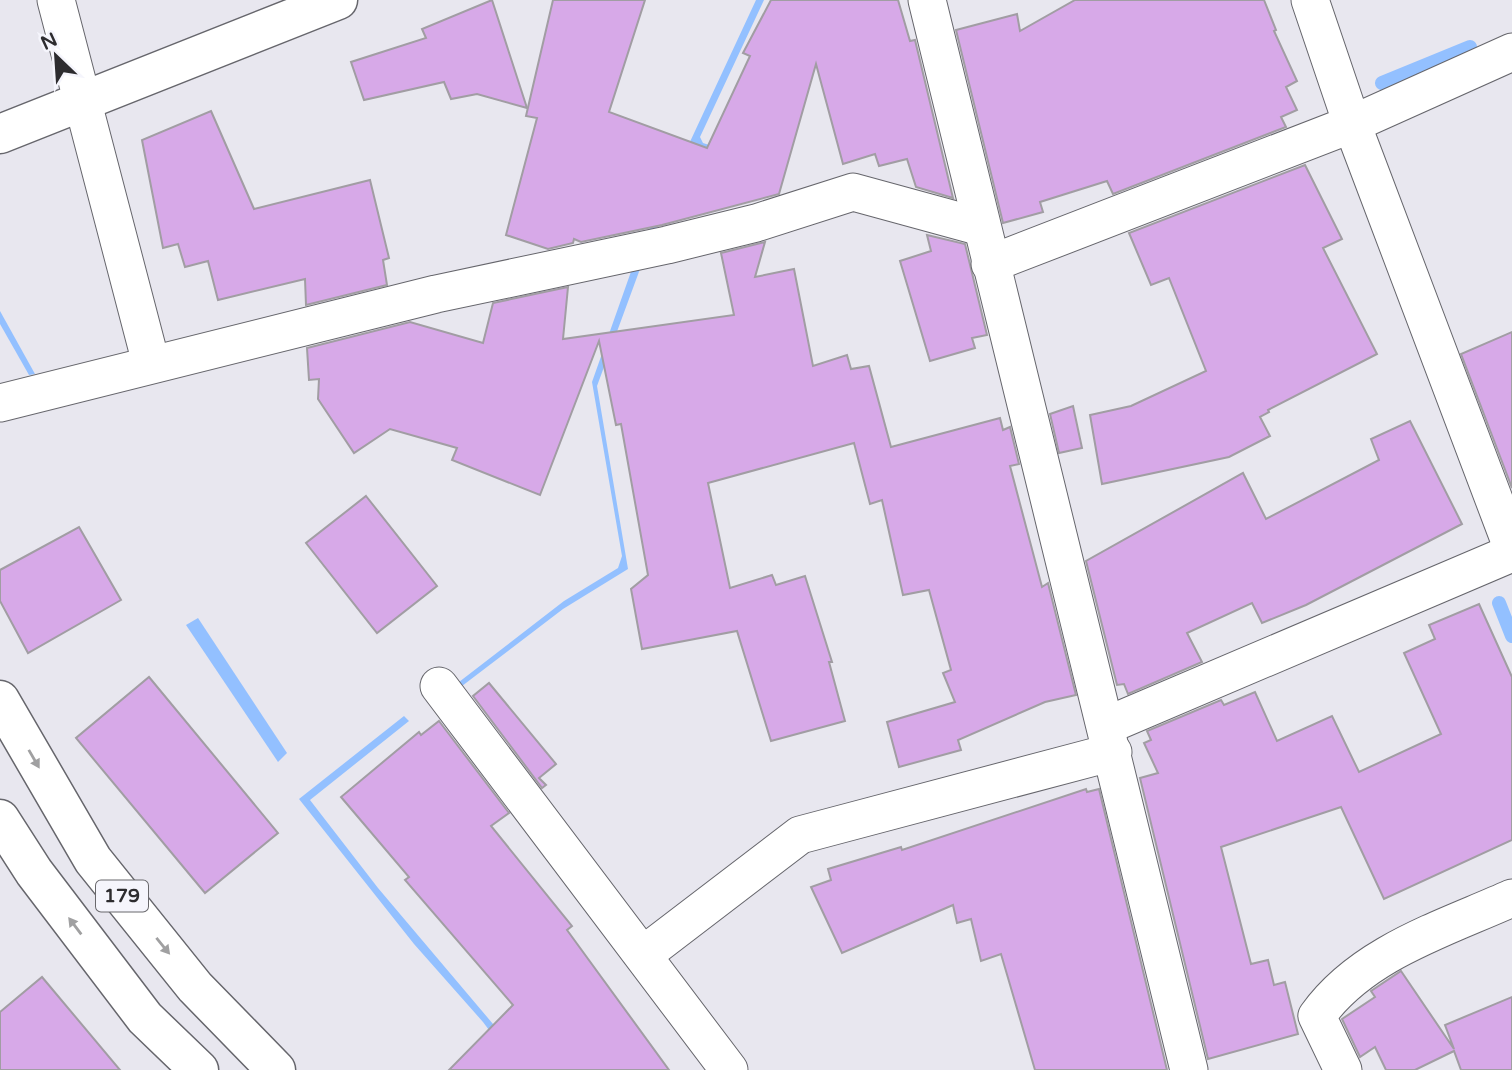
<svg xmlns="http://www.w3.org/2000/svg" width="1512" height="1070" viewBox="0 0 1512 1070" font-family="'Varela Round',sans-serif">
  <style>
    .water { fill: #93c0ff }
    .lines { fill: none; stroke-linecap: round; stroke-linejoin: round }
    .stream { stroke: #93c0ff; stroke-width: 14 }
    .building { fill: #d7a9e8; stroke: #a19da3; stroke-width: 2 }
    .street-casing { stroke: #66666c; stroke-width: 39 }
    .secondary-casing { stroke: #66666c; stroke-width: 41 }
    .highway-casing { stroke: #66666c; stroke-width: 41 }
    .street { stroke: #fff; stroke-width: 37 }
    .secondary { stroke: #fff; stroke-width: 38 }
    .highway { stroke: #fff; stroke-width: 38 }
    .oneway { fill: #a0a0a1 }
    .labels { text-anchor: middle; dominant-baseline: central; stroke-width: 7; stroke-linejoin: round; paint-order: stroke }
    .shield { fill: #f5f5fc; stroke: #69686c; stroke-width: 2 }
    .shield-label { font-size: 19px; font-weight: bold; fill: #2d2c2f }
  </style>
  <rect width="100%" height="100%" fill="#e8e7ef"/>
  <g class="water">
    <path d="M756,0H764L700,137L703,143L771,165L691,156L653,235L648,232Z"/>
    <path d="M633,266L640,269L597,386L628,569L563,609L462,686L459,682L564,601L618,568L622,556L592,382Z"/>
    <path d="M0,311L35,374L29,375L0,324Z"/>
    <path d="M198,618L287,753L278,762L186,625Z"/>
    <path d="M404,716L409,721L310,800L378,888L504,1037L519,1070L483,1022L414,944L299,799Z"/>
  </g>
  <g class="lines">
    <g class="stream">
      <path d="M1382,83L1470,47"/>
      <path d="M1499,603L1512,636"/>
    </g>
  </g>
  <g class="building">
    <path d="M492,0L527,108L477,94L451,99L444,82L364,100L351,62L426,38L422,29Z"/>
    <path d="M553,0H645L609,112L707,148L750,56L743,53L771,0H898L910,41L915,40L953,198L916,187L907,159L879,166L875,154L843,164L816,64L779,194L662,225L581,242L574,239L573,243L548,249L506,235L537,118L526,116Z"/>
    <path d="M1075,0H1264L1276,30L1274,31L1297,81L1286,87L1297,110L1281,117L1286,127L1113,194L1107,181L1040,202L1043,212L1003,223L956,30L1017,14L1020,31Z"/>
    <path d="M211,111L254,209L370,180L389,258L383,260L387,285L306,305L305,279L218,300L208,261L185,267L178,244L163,248L142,140Z"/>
    <path d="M1305,165L1342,239L1323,248L1377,354L1268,410L1269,412L1260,417L1270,436L1229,457L1102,484L1090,415L1131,406L1206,371L1169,278L1151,285L1129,233Z"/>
    <path d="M927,235L965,244L987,335L972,338L975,348L930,361L900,261L931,251Z"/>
    <path d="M765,242L755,277L794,269L813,366L847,355L851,369L869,366L891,447L1000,418L1003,430L1010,427L1019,464L1010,466L1042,587L1048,583L1076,695L1045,702L958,740L961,750L899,767L887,722L955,702L943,673L951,670L929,590L903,595L882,500L870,504L854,443L708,483L730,588L772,575L776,585L805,576L832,662H829L845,721L771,741L737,631L642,649L631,589L648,575L621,424L616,425L599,341L540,495L452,460L457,448L390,429L354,453L318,399L319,379L309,380L307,348L410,322L483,343L493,303L568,287L563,339L734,315L721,253Z"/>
    <path d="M1512,332V488L1461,354Z"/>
    <path d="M1073,406L1082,448L1059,453L1050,414Z"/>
    <path d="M1410,421L1462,524L1306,605L1262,623L1252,603L1187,633L1202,662L1128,694L1124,684L1117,685L1086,561L1243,473L1266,519L1379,460L1371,439Z"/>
    <path d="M366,496L437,586L377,633L306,543Z"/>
    <path d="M79,527L121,600L28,653L0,601V570Z"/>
    <path d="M1479,604L1512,677V840L1384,899L1341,807L1221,847L1251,964L1268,960L1274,985L1285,982L1298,1034L1208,1059L1140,778L1158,773L1144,743L1151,740L1147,731L1221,700L1224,705L1255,692L1277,741L1332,716L1359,772L1441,734L1404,653L1435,639L1429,625Z"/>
    <path d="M149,677L278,833L205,893L76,738Z"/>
    <path d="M489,683L556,764L539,778L546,785L542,788L473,696Z"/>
    <path d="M439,721L509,813L491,826L572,926L567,930L669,1070H449L513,1005L405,880L409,877L341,797L419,732L421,735Z"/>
    <path d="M1086,789L1087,792L1099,789L1167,1070H1035L1001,954L981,961L971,919L957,923L953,905L842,953L811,887L831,880L828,869L901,847L902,850Z"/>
    <path d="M1401,971L1454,1049L1445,1025L1512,997V1070H1461L1454,1051L1415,1070H1386L1375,1047L1360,1057L1342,1019L1375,997L1371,991Z"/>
    <path d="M42,977L120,1070H0V1012Z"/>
  </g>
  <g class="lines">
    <g class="street-casing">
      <g id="street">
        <path d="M56,0L151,363"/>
        <path d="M927,0C1012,357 1104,713 1189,1070"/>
        <path d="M1310,0L1352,124L1512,547"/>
        <path d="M990,264L1352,124L1512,52"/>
        <path d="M0,403L436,294L667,245L756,223L853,192L981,227"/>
        <path d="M439,686L729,1070"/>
        <path d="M1108,725L1512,553"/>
        <path d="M643,955L800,835L1113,752"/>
        <path d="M1343,1070L1317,1016C1362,953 1443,929 1512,898"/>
      </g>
    </g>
    <g class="secondary-casing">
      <path id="secondary" d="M0,134L338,0"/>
    </g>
    <g class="highway-casing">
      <g id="highway">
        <path d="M0,700L93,860L195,987L276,1070"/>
        <path d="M0,819L34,872L145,1018L199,1070"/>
      </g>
    </g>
    <use href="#street" class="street"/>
    <use href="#secondary" class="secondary"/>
    <use href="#highway" class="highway"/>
  </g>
  <defs><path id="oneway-solid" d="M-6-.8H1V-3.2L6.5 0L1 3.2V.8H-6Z" transform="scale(1.75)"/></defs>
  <g class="oneway">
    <use href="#oneway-solid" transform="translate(34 759) rotate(60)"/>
    <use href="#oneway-solid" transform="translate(75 926) rotate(-127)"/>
    <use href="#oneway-solid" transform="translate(163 946) rotate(51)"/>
  </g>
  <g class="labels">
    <rect class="shield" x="96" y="880.5" width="52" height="31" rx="5"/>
    <g class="shield-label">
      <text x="122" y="896">179</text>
    </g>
  </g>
  <g transform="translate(56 56) rotate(335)" stroke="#f5f5fc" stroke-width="5" paint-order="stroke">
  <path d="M0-5L12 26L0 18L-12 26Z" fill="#2d2c2f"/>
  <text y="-10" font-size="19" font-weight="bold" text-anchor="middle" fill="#2d2c2f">N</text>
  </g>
</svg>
